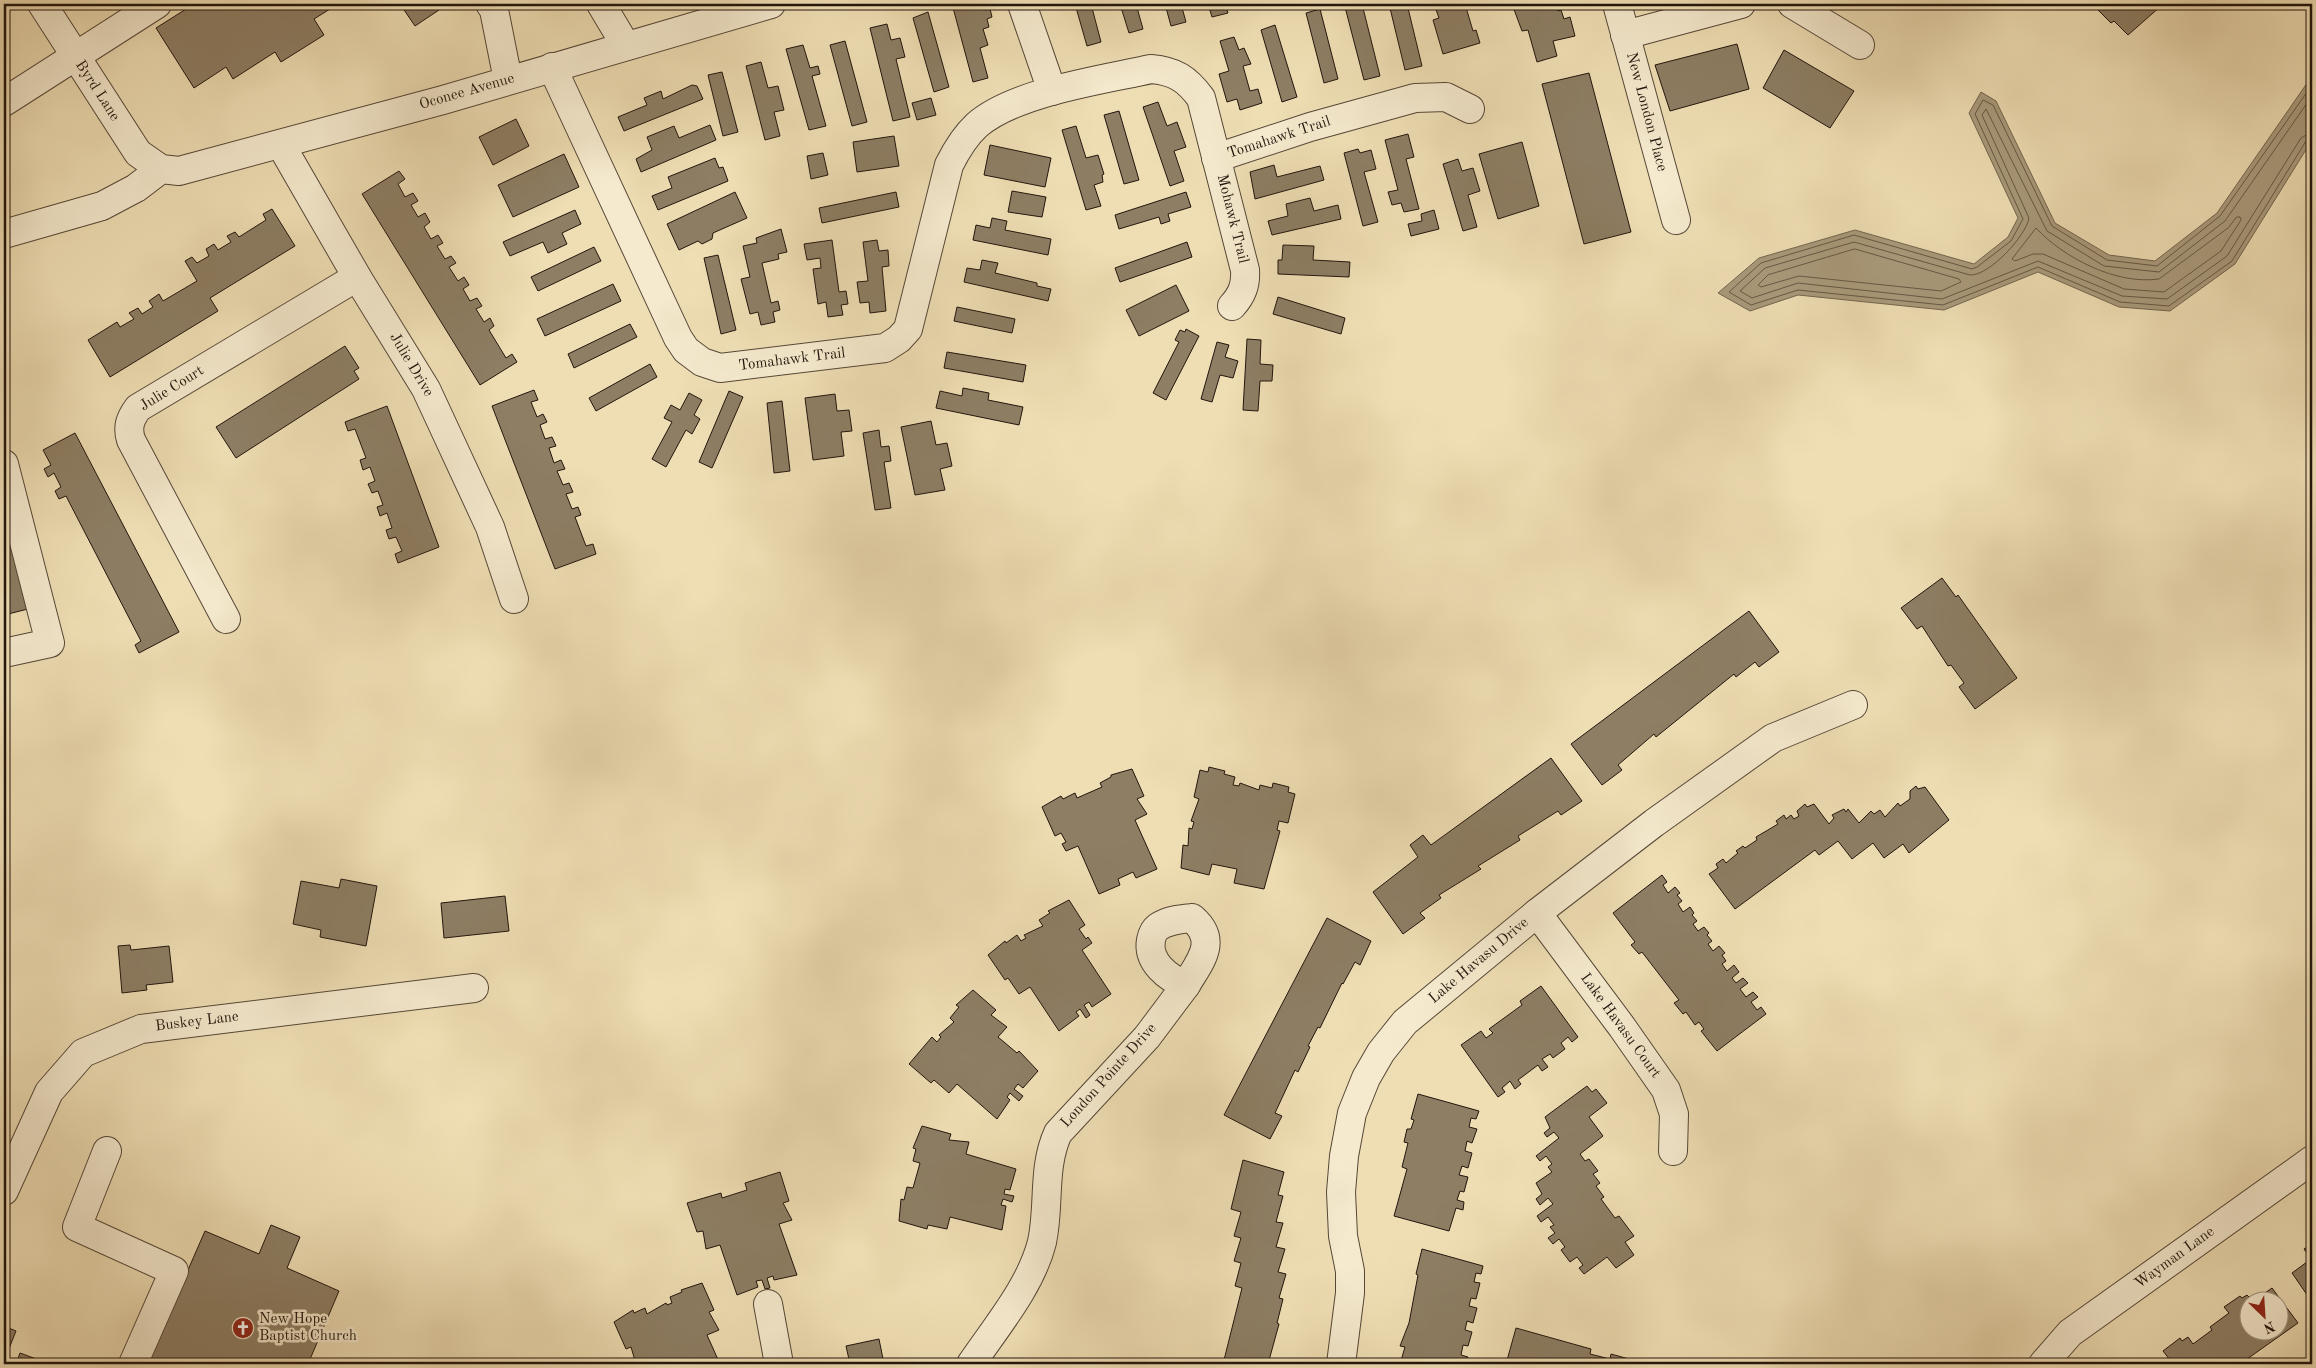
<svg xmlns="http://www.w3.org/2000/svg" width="2316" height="1368" viewBox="0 0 2316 1368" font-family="'Old Standard TT',serif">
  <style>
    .water { fill: #a99a7b; stroke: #73654f }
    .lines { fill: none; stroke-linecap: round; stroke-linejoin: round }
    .shore { stroke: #665844; stroke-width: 1 }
    .building { fill: #8d7e64; stroke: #22150d }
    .minor-casing { stroke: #554737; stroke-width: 30 }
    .minor { stroke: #f5eace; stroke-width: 28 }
    .labels { text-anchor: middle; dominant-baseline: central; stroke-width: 5; stroke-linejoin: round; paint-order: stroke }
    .street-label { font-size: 15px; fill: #22150d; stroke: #f5eace }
    .poi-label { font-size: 15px; fill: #22150d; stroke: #f5eace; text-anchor: start }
  </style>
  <rect width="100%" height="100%" fill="#efdeb4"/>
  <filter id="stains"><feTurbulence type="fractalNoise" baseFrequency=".004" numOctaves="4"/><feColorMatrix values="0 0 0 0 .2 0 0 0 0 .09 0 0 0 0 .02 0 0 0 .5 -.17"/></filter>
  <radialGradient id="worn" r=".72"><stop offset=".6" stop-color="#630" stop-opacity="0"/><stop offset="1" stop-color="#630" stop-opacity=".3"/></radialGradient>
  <path class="water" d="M2312,76V140L2235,264L2170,311L2119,307L2038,272L1944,310L1798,295L1750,311L1718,293L1759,258L1855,230L1974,264L2008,237L2018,218L1969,113L1981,92L1996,101L2055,223L2109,255L2155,261L2217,213Z"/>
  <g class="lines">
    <g class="shore">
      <path d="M2312,85L2220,216L2157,266L2107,260L2052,226L1993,105L1983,100L1975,114L2023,219L2011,241L1977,267L1972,269L1854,235L1761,263L1729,292L1751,305L1798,290L1943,305L2038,267L2120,302L2169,306L2232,261L2306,141L2312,139"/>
      <path d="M2312,96L2225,221L2159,272L2104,266L2047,231L1986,109L1982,115L2029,218C2026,236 1989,276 1970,275L1854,242L1765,268L1740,291L1752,298L1798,283L1942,299L2038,261L2122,296L2167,299L2227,256L2301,138L2312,132"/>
      <path d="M2237,217H2240L2241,220L2221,251L2164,292L2124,289L2043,254H2033L2015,261L2012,259L2036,228C2064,258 2116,285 2159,279L2228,228Z"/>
      <path d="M1855,249L1959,279L1961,282L1941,291L1799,276L1761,287L1758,285L1768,275Z"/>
    </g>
  </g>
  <g class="building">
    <path d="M194,4H338L314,19L324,35L281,62L275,52L233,79L226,67L194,88L156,28Z"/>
    <path d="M400,4H448L415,26Z"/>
    <path d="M952,4H968L969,7L983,4L985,10L990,9L992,17L987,19L989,27L983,29L988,45L980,48L988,78L973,82Z"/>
    <path d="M1075,4H1091L1101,42L1087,46Z"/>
    <path d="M1120,4H1136L1143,29L1129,33Z"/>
    <path d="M1165,4H1181L1186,22L1171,26Z"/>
    <path d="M1208,4H1225L1228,13L1212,17Z"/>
    <path d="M1362,4L1380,76L1364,80L1345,7Z"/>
    <path d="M1389,4H1407L1422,66L1405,70Z"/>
    <path d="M1434,4H1465L1473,31L1476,30L1480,43L1443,54L1433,20L1439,18Z"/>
    <path d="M1512,4H1556L1558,11L1561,10L1564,19L1570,17L1575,36L1553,41L1557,56L1537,62L1528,30L1522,31Z"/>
    <path d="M2092,4H2160L2161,6L2128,35L2114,21L2111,23Z"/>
    <path d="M1320,9L1338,79L1324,83L1306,13Z"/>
    <path d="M928,12L949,87L934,92L913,18Z"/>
    <path d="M887,24L891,40L900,38L905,57L896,59L910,117L893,121L870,28Z"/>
    <path d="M1275,25L1297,97L1282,102L1261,30Z"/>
    <path d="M1234,37L1239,50L1244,48L1251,64L1243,66L1250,91L1258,89L1262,103L1240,110L1237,99L1227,102L1219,74L1229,71L1220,41Z"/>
    <path d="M845,41L867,122L852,126L830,45Z"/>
    <path d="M1737,44L1749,89L1670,111L1655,65Z"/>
    <path d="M803,45L810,68L818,66L820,74L812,76L826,126L809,130L786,49Z"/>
    <path d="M1784,50L1854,91L1830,128L1763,88Z"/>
    <path d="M761,62L768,88L778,86L784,110L774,112L780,136L765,140L746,66Z"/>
    <path d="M722,72L738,132L723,136L708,75Z"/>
    <path d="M1589,73L1631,232L1584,244L1542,84Z"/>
    <path d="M692,85L697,86L703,99L624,131L618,117L647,105L644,98L661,91L663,99Z"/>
    <path d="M931,98L936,115L917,120L912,103Z"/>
    <path d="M1158,102L1167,126L1177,122L1186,147L1174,151L1184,181L1170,186L1143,107Z"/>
    <path d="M1119,111L1139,180L1124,184L1104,115Z"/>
    <path d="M516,119L529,146L493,165L479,137Z"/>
    <path d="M710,125L716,140L641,172L636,159L652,150L647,137L674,126L679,138Z"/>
    <path d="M1076,126L1086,158L1098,155L1104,174L1102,175L1103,182L1094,185L1101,206L1086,210L1062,130Z"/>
    <path d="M1408,134L1414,157L1406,159L1419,209L1404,212L1401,203L1392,205L1388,192L1398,190L1385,140Z"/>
    <path d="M894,136L899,166L857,172L853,142Z"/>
    <path d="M1522,142L1539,206L1498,219L1479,154Z"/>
    <path d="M990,145L1051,158L1045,187L984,175Z"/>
    <path d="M1358,149L1360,153L1371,150L1376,169L1364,172L1378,222L1363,226L1344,153Z"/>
    <path d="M823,153L828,175L811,179L807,156Z"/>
    <path d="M564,154L579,187L513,217L498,185Z"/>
    <path d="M715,158L719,168L723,167L728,181L658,210L652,196L672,188L668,177Z"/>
    <path d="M1458,159L1462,171L1473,168L1480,191L1468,195L1477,227L1463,231L1443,164Z"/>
    <path d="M1274,165L1277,177L1320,166L1324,180L1255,199L1250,172Z"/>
    <path d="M399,171L405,179L398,184L405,197L413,193L418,201L411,205L418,217L425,213L430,222L424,227L431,239L438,235L443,243L437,246L445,259L451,256L456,263L449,267L458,281L464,277L469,285L463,289L470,301L477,298L482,306L476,309L484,322L490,318L494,326L489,330L506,358L512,354L517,362L480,385L362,194Z"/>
    <path d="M1012,191L1046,197L1042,217L1008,212Z"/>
    <path d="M735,192L747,218L713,233L712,239L702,244L698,241L679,250L667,224Z"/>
    <path d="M896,192L899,207L822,223L819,208Z"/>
    <path d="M1186,192L1191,207L1168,214L1170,221L1161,224L1159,217L1119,229L1115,215Z"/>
    <path d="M1310,198L1314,211L1338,205L1341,219L1272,235L1268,221L1288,216L1286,204Z"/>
    <path d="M272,209L295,246L210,298L218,311L110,377L88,340L117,322L120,327L134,319L129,313L138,308L142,314L153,307L149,301L159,294L163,301L197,281L185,261L192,257L197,263L209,256L206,249L214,244L218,250L231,242L227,236L235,232L239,237L266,220L263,214Z"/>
    <path d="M575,210L581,224L562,233L567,244L548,253L543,242L510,256L503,242Z"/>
    <path d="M1434,210L1439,229L1411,236L1408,224L1422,221L1421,214Z"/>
    <path d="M992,218L1007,221L1005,230L1051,239L1048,255L973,240L976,225L990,228Z"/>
    <path d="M781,229L787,252L778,254L779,259L762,263L771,303L778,301L780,310L773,312L775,322L761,325L758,312L750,314L741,279L750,277L743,246L757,243L756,238Z"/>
    <path d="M832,240L839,292L846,291L848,304L841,305L843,315L828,317L826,302L818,304L813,269L821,268L820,258L807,260L804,244Z"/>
    <path d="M877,240L879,251L888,250L889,266L882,267L886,311L870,313L869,302L860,303L857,282L868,281L863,242Z"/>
    <path d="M1187,242L1192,257L1120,282L1115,268Z"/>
    <path d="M1283,245L1314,246L1313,260L1350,262L1349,277L1278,274V260H1282Z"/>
    <path d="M594,247L601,261L538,291L531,277Z"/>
    <path d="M718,255L736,330L721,334L704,258Z"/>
    <path d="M982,260L998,263L995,273L1037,283V286L1051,289L1048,301L964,282L967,268L980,270Z"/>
    <path d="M613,284L621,301L545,336L537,319Z"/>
    <path d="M1176,285L1189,311L1139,336L1126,310Z"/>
    <path d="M1278,297L1345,318L1341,334L1273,314Z"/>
    <path d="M957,307L1015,319L1012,333L954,321Z"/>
    <path d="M630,324L637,337L574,368L568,354Z"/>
    <path d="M1186,329L1199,336L1166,400L1153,393L1179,342L1175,340L1180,330L1185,332Z"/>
    <path d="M1247,339L1261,340L1260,364L1273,365L1272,381H1260L1258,411L1243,410Z"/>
    <path d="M1217,342L1229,345L1225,357L1238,361L1233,378L1220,375L1212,402L1201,399Z"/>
    <path d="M345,346L359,368L354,371L359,379L236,458L216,427Z"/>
    <path d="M947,352L1026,365L1023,382L944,368Z"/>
    <path d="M650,364L657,377L596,411L589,398Z"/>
    <path d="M963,388L989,393L988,400L1023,407L1019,425L936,408L940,391L962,396Z"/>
    <path d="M534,390L538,400L531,402L537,417L543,414L547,422L540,425L545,439L552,437L556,446L549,448L554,463L561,460L565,469L557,471L563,485L569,483L573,492L566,494L572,509L578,507L581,515L575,517L586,546L593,544L596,554L555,569L492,406Z"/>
    <path d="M729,391L743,397L712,468L699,462Z"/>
    <path d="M689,393L702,400L694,415L700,419L692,434L686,430L666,467L652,459L672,422L664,418L671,405L680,410Z"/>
    <path d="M835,394L837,411L849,410L852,431L841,432L844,456L813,460L805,398Z"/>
    <path d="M782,401L790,471L774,473L767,403Z"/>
    <path d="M387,406L439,547L398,563L395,554L402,551L396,537L389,539L386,530L392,528L387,513L380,516L377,507L383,505L378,491L372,493L368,484L375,481L370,467L363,470L360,460L366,458L355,429L348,431L345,422Z"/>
    <path d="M931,421L936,445L947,443L952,466L940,469L945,490L915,495L901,427Z"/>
    <path d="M879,430L881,447L889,446L891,461L884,462L891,508L875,510L863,433Z"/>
    <path d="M75,433L179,632L139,653L135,645L141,641L66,496L59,499L55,491L61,487L54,473L48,477L44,469L51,465L43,450Z"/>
    <path d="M4,520L28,609L4,615Z"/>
    <path d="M1942,578L1956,597L1958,595L2017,678L1975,709L1959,687L1964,683L1951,665L1948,666L1922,626L1917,629L1901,608Z"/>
    <path d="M1749,611L1779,652L1759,667L1755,662L1736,677L1734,674L1656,737L1654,734L1618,765L1622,770L1602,785L1571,744Z"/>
    <path d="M1551,758L1582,801L1561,815L1558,811L1518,836L1520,840L1478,866L1481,869L1439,895L1441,898L1420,913L1425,918L1403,934L1373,892L1418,857L1410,845L1423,835L1431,845Z"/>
    <path d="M1209,767L1225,771L1224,774L1235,777L1233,785L1239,786L1240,783L1259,790L1260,785L1272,788L1273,783L1289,787L1288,792L1295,794L1288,823L1279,821L1277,830L1280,831L1264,889L1234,883L1237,869L1212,864L1209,875L1181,868L1183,845L1188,846L1189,828L1192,829L1194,822L1191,821L1199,799L1194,797L1200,770L1208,772Z"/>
    <path d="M1132,769L1144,796L1137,799L1147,814L1135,820L1157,869L1136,878L1133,872L1118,879L1120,885L1099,894L1078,846L1066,851L1062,844L1066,842L1061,833L1055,836L1042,807L1061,796L1063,799L1075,793L1077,798L1102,787L1100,783L1111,777V775Z"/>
    <path d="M1916,786L1918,789L1925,787L1949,820L1909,853L1903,844L1884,858L1873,843L1852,859L1838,841L1819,855L1815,850L1735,909L1709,874L1718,868L1716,864L1723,859L1726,863L1738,853L1736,851L1743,846L1745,848L1757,840L1756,837L1778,824L1776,821L1784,815L1786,819L1791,815L1794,819L1799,816L1797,811L1805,804L1807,807L1814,804L1829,824L1834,818L1832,815L1844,809L1846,812L1848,809L1859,823L1871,811L1874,814L1880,810L1885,817L1898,803L1900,806L1910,799V791Z"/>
    <path d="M1662,875L1667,882L1663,885L1668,893L1675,887L1680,893L1677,895L1682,901L1678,904L1683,912L1690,907L1694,913L1692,915L1697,921L1693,924L1698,931L1704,927L1709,933L1707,935L1712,941L1708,944L1713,951L1719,946L1725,953L1722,955L1726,961L1722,964L1727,971L1734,965L1739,972L1732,978L1736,983L1743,978L1748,983L1740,989L1746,997L1753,992L1758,997L1751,1002L1757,1010L1761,1007L1766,1014L1717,1051L1701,1031L1704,1029L1699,1022L1695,1025L1686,1012L1683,1014L1674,1003L1679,1000L1642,952L1639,954L1631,945L1635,942L1613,913Z"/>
    <path d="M341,879L377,886L366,946L320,937L321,930L293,924L301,881L339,888Z"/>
    <path d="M505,896L509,931L444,938L441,903Z"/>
    <path d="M1069,900L1085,925L1079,929L1086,939L1088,937L1092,943L1082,950L1111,994L1092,1007L1089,1002L1084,1005L1090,1015L1086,1018L1080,1009L1076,1012L1079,1016L1059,1031L1030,987L1019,994L1008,978L1005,980L988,955L1005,941L1006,943L1017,935L1021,941L1026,938L1024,935L1043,926L1039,920L1050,913L1048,911Z"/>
    <path d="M1327,918L1371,941L1360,965L1355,962L1343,984L1342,983L1320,1028L1318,1027L1308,1046L1310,1047L1298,1072L1295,1070L1275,1113L1282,1116L1270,1139L1224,1115Z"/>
    <path d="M130,945L131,950L169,946L173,982L146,985L147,990L122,993L118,946Z"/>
    <path d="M1541,986L1578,1037L1572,1042L1568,1037L1561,1043L1565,1049L1553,1058L1550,1054L1542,1059L1548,1067L1542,1071L1538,1065L1518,1080L1521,1084L1515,1089L1510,1081L1502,1088L1505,1092L1498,1097L1461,1045L1481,1031L1486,1038L1493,1033L1489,1029L1522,1005L1520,1001Z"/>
    <path d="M973,990L996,1010L991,1015L1007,1027L998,1037L1017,1053L1019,1051L1038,1071L1023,1088L1018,1084L1014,1089L1023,1096L1019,1101L1010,1093L1007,1097L1010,1100L997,1119L957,1084L949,1093L934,1080L931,1083L909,1064L932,1037L937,1042L941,1037L939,1035L954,1022L950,1018L959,1007L956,1005Z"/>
    <path d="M1587,1086L1592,1092L1596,1089L1607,1103L1589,1117L1603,1136L1580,1154L1585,1161L1589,1159L1598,1171L1593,1174L1600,1183L1596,1186L1604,1197L1601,1199L1615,1218L1619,1216L1634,1236L1625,1242L1634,1255L1616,1268L1607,1257L1584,1274L1579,1268L1583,1265L1577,1257L1570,1262L1561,1250L1565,1247L1559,1239L1553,1244L1548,1238L1555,1233L1550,1227L1554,1225L1548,1217L1541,1222L1537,1216L1553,1204L1548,1198L1540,1205L1536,1199L1542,1194L1536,1183L1552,1172L1548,1167L1552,1164L1546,1156L1540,1161L1536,1156L1559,1138L1554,1132L1547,1137L1544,1133L1550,1128L1545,1117Z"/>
    <path d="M1418,1094L1479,1111L1476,1119L1471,1118L1469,1127L1477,1129L1472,1143L1467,1141L1465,1151L1472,1153L1468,1168L1462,1166L1459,1175L1468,1177L1464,1192L1460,1191L1457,1200L1464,1202L1463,1210L1456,1208L1449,1231L1394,1216L1407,1169L1402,1167L1408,1143L1404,1142L1407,1129H1411L1414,1120L1411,1119Z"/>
    <path d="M922,1126L951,1134L949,1140L969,1142L966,1154L1016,1169L1010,1190L1005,1189L1004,1194L1014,1196L1012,1202L1003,1199L1001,1205L1006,1206L1002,1230L950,1217L947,1229L928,1225L927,1229L899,1221L901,1199L904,1200L907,1187L913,1188L920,1163L913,1161L916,1149L913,1148Z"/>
    <path d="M1243,1160L1284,1172L1278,1195L1283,1196L1276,1222L1283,1223L1276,1247L1285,1249L1278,1272L1286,1274L1279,1298L1283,1299L1277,1323L1279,1324L1268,1364H1223L1242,1288L1235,1286L1241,1263L1234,1261L1241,1238L1234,1236L1241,1212L1231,1209Z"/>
    <path d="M780,1172L789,1201L783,1203L792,1220L779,1224L797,1275L774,1280L773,1276L767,1278L770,1288L765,1289L762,1280L756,1281L758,1287L737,1295L720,1245L706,1249L703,1231L697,1232L687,1203L721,1193L722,1198L747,1190L745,1183Z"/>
    <path d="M271,1225L300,1237L287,1268L339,1291L308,1364H147L205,1231L259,1254Z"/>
    <path d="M2312,1244V1302L2292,1273L2311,1259L2304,1249Z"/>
    <path d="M1422,1249L1483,1266L1481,1274L1476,1273L1474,1282L1480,1283L1476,1299L1471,1298L1469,1306L1477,1308L1473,1323L1467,1321L1465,1330L1472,1332L1468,1346L1463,1345L1461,1355L1468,1357L1466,1363L1469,1364H1400L1405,1347L1400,1346L1409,1323L1418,1275L1416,1274Z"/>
    <path d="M702,1283L714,1310L709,1312L719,1330L707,1335L720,1364H651L649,1360L636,1364L631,1347L626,1349L614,1322L633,1310L634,1313L645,1308L647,1314L666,1303L667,1305L672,1303L670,1297L682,1292L681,1290Z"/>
    <path d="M2272,1288L2298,1323L2240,1364H2161L2170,1360L2163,1351L2180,1338L2182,1341L2188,1337L2193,1344L2212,1330L2210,1327L2229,1313L2224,1307L2240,1296L2242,1298L2247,1295L2252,1300H2248V1330H2278V1300H2255Z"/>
    <path d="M4,1326L16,1331L4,1361Z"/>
    <path d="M1516,1328L1591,1349L1590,1354L1610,1359L1611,1354L1647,1364H1506Z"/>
    <path d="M879,1339L884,1364H850L846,1346Z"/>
    <path d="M20,1353L50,1364H16Z"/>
  </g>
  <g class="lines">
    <g class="minor-casing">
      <g id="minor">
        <path d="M42,4L138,153L161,169L179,171L443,100L771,4"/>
        <path d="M490,4L494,10L508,80"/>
        <path d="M601,4L626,46"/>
        <path d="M1022,4L1052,91"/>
        <path d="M1617,4L1676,220"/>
        <path d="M1792,4L1860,45"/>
        <path d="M1625,35L1741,4"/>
        <path d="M552,67L678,338L686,350L702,362L720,368L885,348L899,339L908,329L949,165C956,151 965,136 977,125C1015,92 1102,80 1151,69C1175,71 1187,79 1201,98L1245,270C1246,285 1242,295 1232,306"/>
        <path d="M4,102L157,4"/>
        <path d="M281,145L357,277L426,389L490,527L514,599"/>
        <path d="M1216,158L1310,127L1415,98L1446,97L1470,109"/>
        <path d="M4,234L102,206L136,188L161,169"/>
        <path d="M4,464L50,643L4,653"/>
        <path d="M226,619L131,440C127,427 130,419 138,408L357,277"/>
        <path d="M1537,913L1622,1027L1666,1090L1674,1114L1673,1151"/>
        <path d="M1192,918C1219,941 1200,961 1186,985C1168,978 1147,962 1151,940C1152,935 1154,930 1158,927C1168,920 1181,919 1192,918Z"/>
        <path d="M107,1151L77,1227L174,1271L133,1364"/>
        <path d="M4,1191L49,1092L83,1053L141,1029L474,988"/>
        <path d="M768,1304L779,1364"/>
        <path d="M971,1364C996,1327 1031,1286 1042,1242C1050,1205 1042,1168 1058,1133L1147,1037L1186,985"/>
        <path d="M1341,1364L1350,1293V1271L1343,1236L1341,1192L1344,1156L1352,1113L1366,1078L1381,1052L1405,1022L1537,913L1654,823L1773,738L1853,705"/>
        <path d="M2043,1364L2070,1333L2312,1160"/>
      </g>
    </g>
    <use href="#minor" class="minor"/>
  </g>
  <defs>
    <g id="church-disc" transform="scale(1.125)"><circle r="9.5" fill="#8f2418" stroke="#f5eace"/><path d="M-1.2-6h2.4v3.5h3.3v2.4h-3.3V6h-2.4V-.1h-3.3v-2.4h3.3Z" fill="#fff"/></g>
  </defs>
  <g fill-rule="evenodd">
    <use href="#church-disc" x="243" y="1328"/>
  </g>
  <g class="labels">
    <g class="street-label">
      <text transform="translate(97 91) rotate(57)">Byrd Lane</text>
      <text transform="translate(467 92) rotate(-16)">Oconee Avenue</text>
      <text transform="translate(1646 112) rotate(75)">New London Place</text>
      <text transform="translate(1279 138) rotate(-18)">Tomahawk Trail</text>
      <text transform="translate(1232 219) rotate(76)">Mohawk Trail</text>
      <text transform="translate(792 360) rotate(-7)">Tomahawk Trail</text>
      <text transform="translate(411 365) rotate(59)">Julie Drive</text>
      <text transform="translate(172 389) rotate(-32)">Julie Court</text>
      <text transform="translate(1479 961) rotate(-40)">Lake Havasu Drive</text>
      <text transform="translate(197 1022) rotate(-7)">Buskey Lane</text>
      <text transform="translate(1620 1026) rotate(54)">Lake Havasu Court</text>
      <text transform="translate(1109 1076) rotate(-48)">London Pointe Drive</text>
      <text transform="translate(2175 1258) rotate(-36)">Wayman Lane</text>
    </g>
    <g class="poi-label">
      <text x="259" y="1319">New Hope<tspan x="259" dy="17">Baptist Church</tspan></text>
    </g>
  </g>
  <rect width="2316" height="1368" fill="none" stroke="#efdeb4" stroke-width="20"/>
  <rect x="5" y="5" width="2306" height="1358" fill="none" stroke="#22150d" stroke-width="2.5"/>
  <rect x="10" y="10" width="2296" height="1348" fill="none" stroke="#22150d"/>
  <g transform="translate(2264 1316) rotate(155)"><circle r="24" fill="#f5eace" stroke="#a19581"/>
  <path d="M0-4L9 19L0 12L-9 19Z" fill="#8f2418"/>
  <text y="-8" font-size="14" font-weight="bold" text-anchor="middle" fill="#22150d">N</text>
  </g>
  <rect width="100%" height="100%" filter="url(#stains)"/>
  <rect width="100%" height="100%" fill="url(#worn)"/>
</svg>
